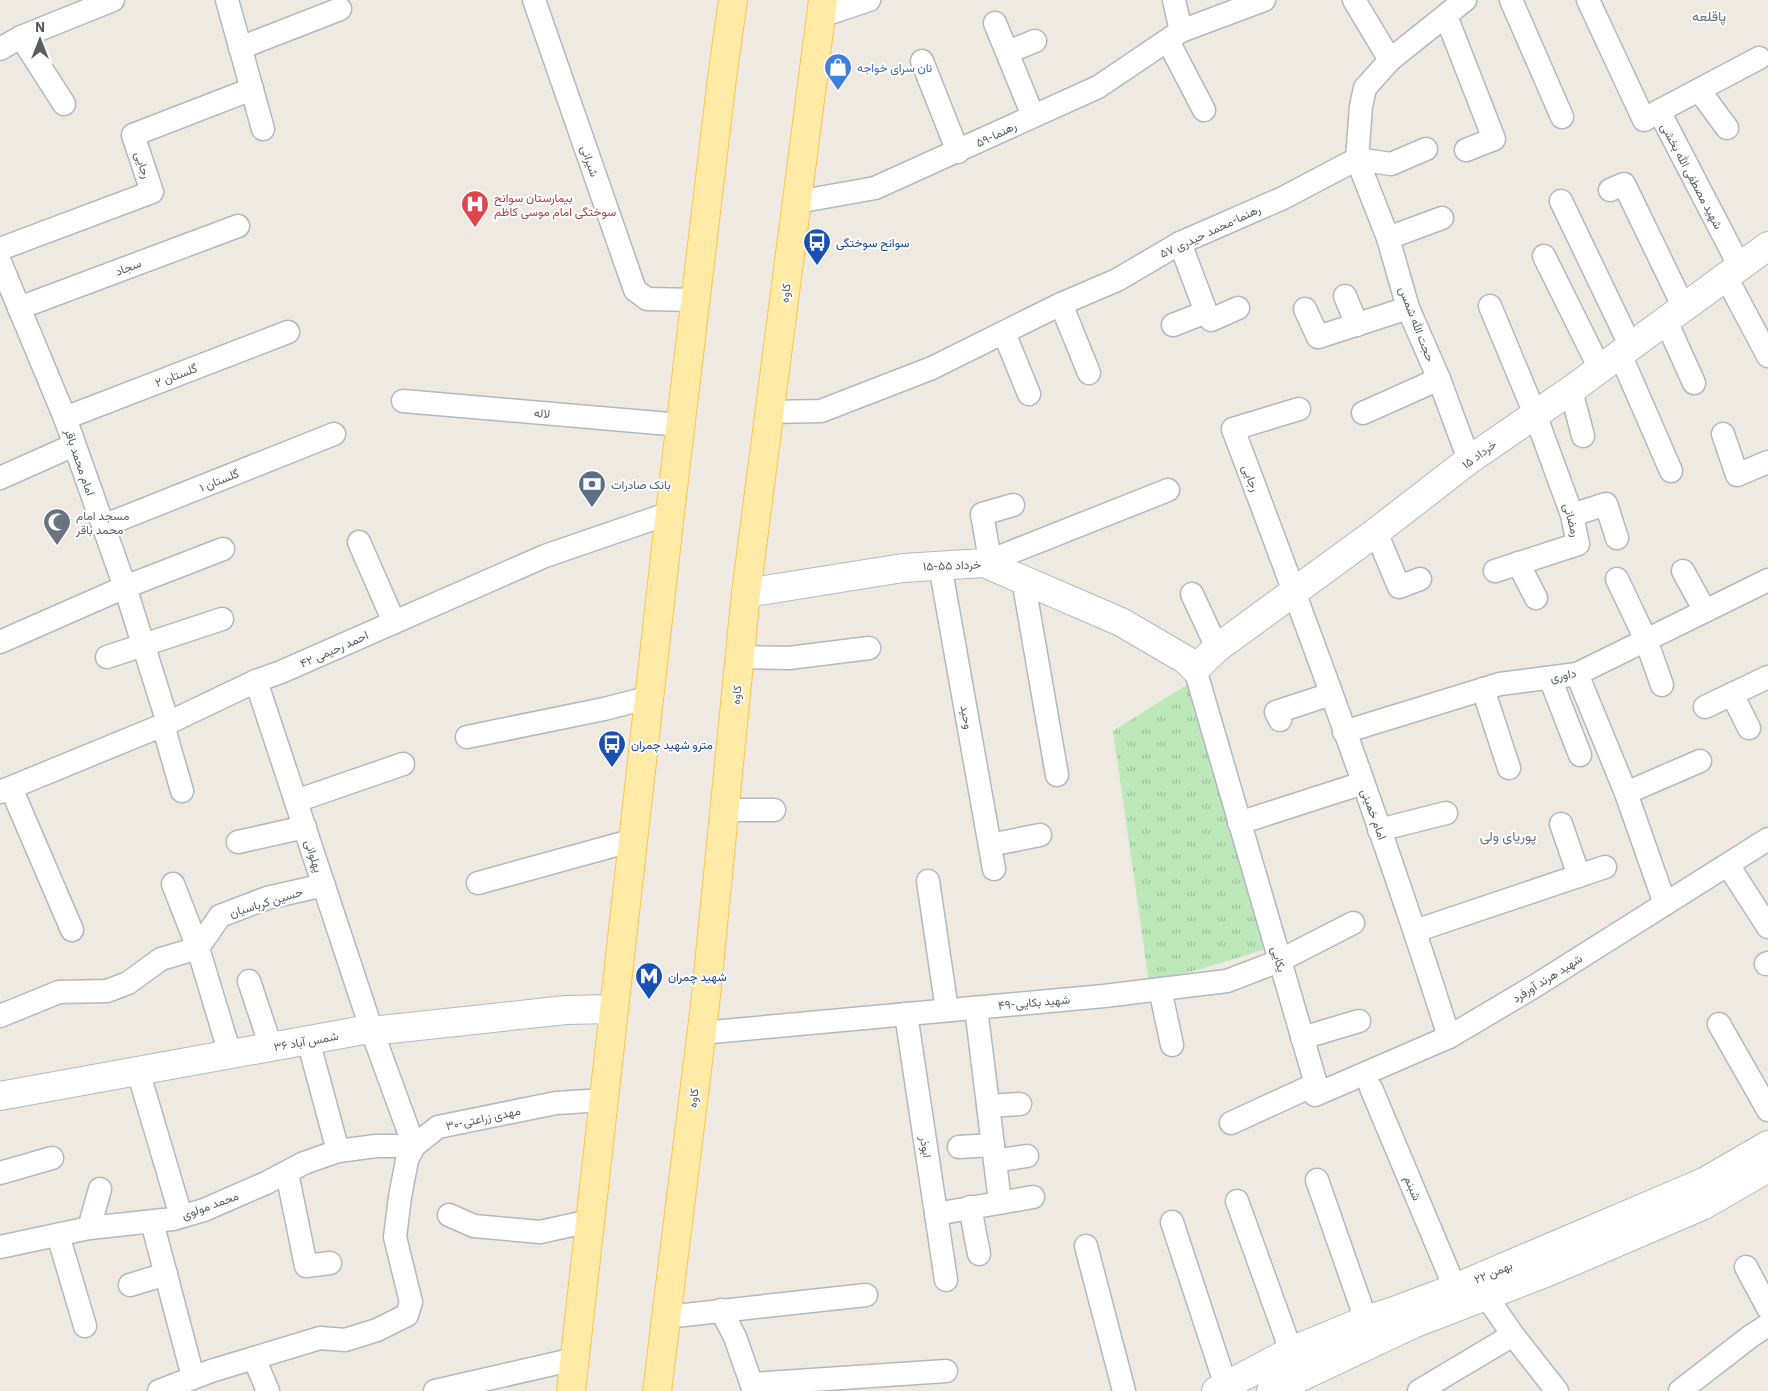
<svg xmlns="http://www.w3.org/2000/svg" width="1768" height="1391" viewBox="0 0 1768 1391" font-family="'IBM Plex Sans',Vazirmatn,sans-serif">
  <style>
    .park { fill: url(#park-tufts) }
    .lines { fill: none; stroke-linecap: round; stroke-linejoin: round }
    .minor-casing { stroke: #b4b8bd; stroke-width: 25 }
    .tertiary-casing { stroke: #b4b8bd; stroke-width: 30 }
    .primary-casing { stroke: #ffc249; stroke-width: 30 }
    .minor { stroke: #fff; stroke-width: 22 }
    .tertiary { stroke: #fff; stroke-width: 28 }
    .primary { stroke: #ffeba5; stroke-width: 28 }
    .labels { text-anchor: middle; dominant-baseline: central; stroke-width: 4; stroke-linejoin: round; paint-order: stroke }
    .shop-label { font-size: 12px; fill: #366cbe; stroke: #fff; text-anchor: start }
    .street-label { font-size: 12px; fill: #595e63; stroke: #fff }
    .health-label { font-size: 12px; fill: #be3a42; stroke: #fff; text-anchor: start }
    .transit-label { font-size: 12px; fill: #164399; stroke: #fff; text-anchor: start }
    .service-label { font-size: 12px; fill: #4e5e75; stroke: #fff; text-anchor: start }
    .worship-label { font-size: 12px; fill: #5b616d; stroke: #fff; text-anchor: start }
    .neighbourhood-label { font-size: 14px; fill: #6a7176; stroke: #fff }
  </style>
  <defs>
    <pattern id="park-tufts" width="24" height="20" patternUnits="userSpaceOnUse" patternTransform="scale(1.25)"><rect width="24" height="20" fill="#bde9ba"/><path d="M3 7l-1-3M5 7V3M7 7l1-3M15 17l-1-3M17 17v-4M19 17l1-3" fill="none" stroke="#9dc09b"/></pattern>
  </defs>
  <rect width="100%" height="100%" fill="#eeeae1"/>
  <path class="park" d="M1188,684L1265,949L1205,968L1149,982L1113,731Z"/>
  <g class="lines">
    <g class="minor-casing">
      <g id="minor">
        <path d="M227,0L263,129"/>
        <path d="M534,0L635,290L647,299L696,300"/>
        <path d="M1174,0L1181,31"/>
        <path d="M1354,0L1390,60"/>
        <path d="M1511,0L1562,117"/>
        <path d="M1588,0L1644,120L1659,111L1740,267"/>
        <path d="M821,16L869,0"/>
        <path d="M1446,16L1494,139L1466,150"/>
        <path d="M995,23L1033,116"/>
        <path d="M21,37L64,104"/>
        <path d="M1168,41L1204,110"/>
        <path d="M240,48L340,9"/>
        <path d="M0,49L21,37L113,0"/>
        <path d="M1008,52L1035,41"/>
        <path d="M922,61L958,152"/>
        <path d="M1699,90L1727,128"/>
        <path d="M1659,111L1759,58"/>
        <path d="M1357,159L1388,238L1408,308L1439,379L1469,460"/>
        <path d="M1357,159L1391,164L1426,149"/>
        <path d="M1610,190L1624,184L1684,308"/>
        <path d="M1561,201L1631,347"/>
        <path d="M797,202L875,188L1098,87L1181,31L1264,0"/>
        <path d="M1388,238L1442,218"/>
        <path d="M1180,243L1206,312L1211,320L1238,308"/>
        <path d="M0,249L152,192L133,135L252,89"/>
        <path d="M1544,256L1600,369"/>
        <path d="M0,262L65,418L125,587L168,723L165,732L182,791"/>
        <path d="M1726,277L1768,356"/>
        <path d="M1345,296L1357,325"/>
        <path d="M1061,304L1089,373"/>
        <path d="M1490,306L1535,414L1572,515L1578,544L1495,571"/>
        <path d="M19,308L238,226"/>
        <path d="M1305,309L1318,337L1408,308"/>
        <path d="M1666,321L1694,383"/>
        <path d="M1173,325L1206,312"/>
        <path d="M1004,333L1029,394"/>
        <path d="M1620,354L1671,471"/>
        <path d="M1571,390L1583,436"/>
        <path d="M403,401L681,425"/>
        <path d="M1299,409L1233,429C1309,630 1384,832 1449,1037"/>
        <path d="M769,412L821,411L932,368L1061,304L1117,280L1180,243L1283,198L1357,159L1361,106L1365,88L1390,60L1465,0"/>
        <path d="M1363,413L1439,379"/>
        <path d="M65,418L288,332"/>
        <path d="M1723,434L1737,475L1768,462"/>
        <path d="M0,478L74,445"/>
        <path d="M1572,515L1606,504L1617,538"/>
        <path d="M103,526L334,434"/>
        <path d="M1376,532L1399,587L1420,579"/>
        <path d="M359,542L394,622"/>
        <path d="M990,560L982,514L1013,505"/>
        <path d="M984,563L1168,490"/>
        <path d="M1518,563L1536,598"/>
        <path d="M940,565L994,869"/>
        <path d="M1683,571L1705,611"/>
        <path d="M1023,579L1057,775"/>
        <path d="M1617,579L1646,640L1662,685"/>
        <path d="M1192,594L1217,648"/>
        <path d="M0,642L125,587L223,549"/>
        <path d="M107,657L222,619"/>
        <path d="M740,657L789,658L869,648"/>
        <path d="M1195,669L1316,1084L1315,1095L1449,1037L1535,986L1768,839"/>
        <path d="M1577,674L1626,793L1665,904"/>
        <path d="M1550,678L1580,755"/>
        <path d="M1483,689L1509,768"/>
        <path d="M1732,694L1749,728"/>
        <path d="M1705,707L1768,677"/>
        <path d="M1280,720L1276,712L1331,694"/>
        <path d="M1344,732L1500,684L1577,674L1768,580"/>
        <path d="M467,737L604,709L651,697"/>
        <path d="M11,788L72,930"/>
        <path d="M0,792L168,723L256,681L281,672L545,556L670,513"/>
        <path d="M1626,793L1700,761"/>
        <path d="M296,801L403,764"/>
        <path d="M724,810H774"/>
        <path d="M1239,823L1363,783"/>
        <path d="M1561,824L1579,876"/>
        <path d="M1379,830L1446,813"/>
        <path d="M238,842L305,827"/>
        <path d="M990,845L1040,835"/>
        <path d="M1728,865L1768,927"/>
        <path d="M928,881L947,1010"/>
        <path d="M478,883L634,840"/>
        <path d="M173,884L198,948L230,1054"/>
        <path d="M1415,931L1605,867"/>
        <path d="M1766,964L1768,963"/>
        <path d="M249,981L271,1047"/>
        <path d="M1160,989L1172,1045"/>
        <path d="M976,1008L1000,1202"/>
        <path d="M906,1014L946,1280"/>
        <path d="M0,1016L59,992L107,991L128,983L161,959L198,948L220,916L267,898L324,885"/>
        <path d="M1719,1024L1768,1110"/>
        <path d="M701,1033L1104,996L1227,981L1279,961L1353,923"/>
        <path d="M1302,1038L1359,1021"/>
        <path d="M308,1040L338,1151"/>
        <path d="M138,1071L181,1216"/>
        <path d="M1371,1088L1455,1288"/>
        <path d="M988,1106L1020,1104"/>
        <path d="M1231,1123L1316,1084"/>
        <path d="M959,1147L993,1145"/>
        <path d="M995,1161L1027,1156"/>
        <path d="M0,1173L52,1158"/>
        <path d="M287,1173L306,1266L330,1263"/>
        <path d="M1317,1180L1366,1320"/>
        <path d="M1237,1201L1291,1351"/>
        <path d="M970,1207L979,1254"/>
        <path d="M936,1214L1033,1197"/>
        <path d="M449,1215L474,1226L540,1232L590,1221"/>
        <path d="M152,1222L193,1377"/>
        <path d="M1172,1222L1226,1386"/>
        <path d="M89,1228L100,1189"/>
        <path d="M58,1235L85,1326"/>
        <path d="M1086,1246L1124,1391"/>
        <path d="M0,1247L89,1228L173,1219L204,1210L266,1183L304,1163L338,1151L376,1146H414L372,1031L256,681"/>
        <path d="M1746,1267L1768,1308"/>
        <path d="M130,1285L166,1274"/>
        <path d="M1486,1296L1513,1335L1557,1391"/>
        <path d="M721,1310L735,1337L754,1391"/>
        <path d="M666,1317L866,1295"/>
        <path d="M254,1358L268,1391"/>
        <path d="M752,1384L946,1371"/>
        <path d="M159,1391L211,1371L320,1338L345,1340L377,1330L407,1315L411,1302L395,1237L400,1197L407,1160L414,1146L438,1127L556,1103L604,1100"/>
        <path d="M435,1391L575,1359"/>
        <path d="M1419,1391L1513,1335"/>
        <path d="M1680,1391L1751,1336L1768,1325"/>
      </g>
    </g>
    <g class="tertiary-casing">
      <g id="tertiary">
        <path d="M746,593L903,568L984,563L1121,622L1186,660L1195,669L1217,648L1376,532L1469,460L1571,390L1768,246"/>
        <path d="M0,1096L364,1030L372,1031L566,1010L614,1009"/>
        <path d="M1216,1391L1291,1351L1366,1320L1394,1311L1455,1288L1704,1182L1768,1145"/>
        <path d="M1271,1391L1413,1324L1548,1272L1702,1206L1768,1168"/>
      </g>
    </g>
    <g class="primary-casing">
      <g id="primary">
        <path d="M571,1391L670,513L722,78L733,0"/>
        <path d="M657,1391L705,1005L746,593L823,0"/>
      </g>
    </g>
    <use href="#minor" class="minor"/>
    <use href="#tertiary" class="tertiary"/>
    <use href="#primary" class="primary"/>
  </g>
  <defs>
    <g id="shop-pin" transform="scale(1.4375)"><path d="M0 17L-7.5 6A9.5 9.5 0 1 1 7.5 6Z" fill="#3f7fe0" stroke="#fff"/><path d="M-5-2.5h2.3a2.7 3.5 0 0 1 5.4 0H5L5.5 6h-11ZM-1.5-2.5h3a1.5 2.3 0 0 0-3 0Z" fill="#fff"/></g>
    <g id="hospital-pin" transform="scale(1.4375)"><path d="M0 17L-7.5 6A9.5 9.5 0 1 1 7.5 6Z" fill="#e0444e" stroke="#fff"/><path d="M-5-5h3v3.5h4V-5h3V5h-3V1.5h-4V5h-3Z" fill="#fff"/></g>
    <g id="bus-pin" transform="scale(1.4375)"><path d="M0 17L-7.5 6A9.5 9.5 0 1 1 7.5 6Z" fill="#1a4fb4" stroke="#fff"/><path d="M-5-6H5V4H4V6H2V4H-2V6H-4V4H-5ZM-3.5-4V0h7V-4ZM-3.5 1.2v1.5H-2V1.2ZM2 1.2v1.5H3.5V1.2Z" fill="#fff"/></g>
    <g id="bank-pin" transform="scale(1.4375)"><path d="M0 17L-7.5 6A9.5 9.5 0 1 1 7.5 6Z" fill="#5c6f8a" stroke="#fff"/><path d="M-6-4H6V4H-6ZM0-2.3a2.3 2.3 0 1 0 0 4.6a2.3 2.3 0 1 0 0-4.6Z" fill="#fff"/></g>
    <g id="mosque-pin" transform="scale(1.4375)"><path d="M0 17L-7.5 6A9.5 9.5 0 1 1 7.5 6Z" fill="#6b7280" stroke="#fff"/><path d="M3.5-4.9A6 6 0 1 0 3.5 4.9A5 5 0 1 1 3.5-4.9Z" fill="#fff"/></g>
    <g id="metro-pin" transform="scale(1.4375)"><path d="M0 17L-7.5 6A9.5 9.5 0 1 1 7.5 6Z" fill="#1a4fb4" stroke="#fff"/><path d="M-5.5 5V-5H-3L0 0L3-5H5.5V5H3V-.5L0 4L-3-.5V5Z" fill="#fff"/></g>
  </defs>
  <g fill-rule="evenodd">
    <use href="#shop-pin" x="838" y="67"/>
    <use href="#hospital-pin" x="475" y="204"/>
    <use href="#bus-pin" x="817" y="242"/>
    <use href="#bank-pin" x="592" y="484"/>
    <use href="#mosque-pin" x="57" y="522"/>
    <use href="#bus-pin" x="612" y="744"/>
    <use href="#metro-pin" x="649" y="976"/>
  </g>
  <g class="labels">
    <g class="shop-label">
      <text x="857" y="67">نان سرای خواجه</text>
    </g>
    <g class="street-label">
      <text transform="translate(996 134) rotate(-26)">۵۹-رهنما</text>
      <text transform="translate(590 161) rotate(71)">شیرانی</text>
      <text transform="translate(143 165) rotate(72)">رجایی</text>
      <text transform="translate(1692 176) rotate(62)">شهید مصطفی الله بخشی</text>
      <text transform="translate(1210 231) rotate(-25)">۵۷ رهنما-محمد حیدری</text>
      <text transform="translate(128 267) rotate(-21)">سجاد</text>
      <text transform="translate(785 293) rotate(-83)">کاوه</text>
      <text transform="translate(1417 324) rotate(69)">حجت الله شمس</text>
      <text transform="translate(176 375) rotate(-21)">گلستان ۲</text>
      <text transform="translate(542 413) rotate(5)">لاله</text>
      <text transform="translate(1479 454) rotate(-36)">۱۵ خرداد</text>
      <text transform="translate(80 462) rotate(71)">امام محمد باقر</text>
      <text transform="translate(1251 478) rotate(69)">رجایی</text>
      <text transform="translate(219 480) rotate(-22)">گلستان ۱</text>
      <text transform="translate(1572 520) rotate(75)">رمضانی</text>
      <text transform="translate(952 565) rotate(-2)">۱۵-۵۵ خرداد</text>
      <text transform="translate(334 649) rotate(-24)">۴۲ احمد رحیمی</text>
      <text transform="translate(1563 675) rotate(-11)">داوری</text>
      <text transform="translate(736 695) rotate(-84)">کاوه</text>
      <text transform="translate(967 717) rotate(80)">وحید</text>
      <text transform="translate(1374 814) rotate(70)">امام خمینی</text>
      <text transform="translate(314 856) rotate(72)">پهلوانی</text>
      <text transform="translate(266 902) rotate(-17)">حسین کرباسیان</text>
      <text transform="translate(1279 959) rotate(74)">یکایی</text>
      <text transform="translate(1547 978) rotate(-32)">شهید هرند آورفرد</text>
      <text transform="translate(1034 1002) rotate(-5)">۴۹-شهید بکایی</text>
      <text transform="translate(306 1041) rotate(-10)">شمس آباد ۳۶</text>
      <text transform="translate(693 1098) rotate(-83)">کاوه</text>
      <text transform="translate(483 1118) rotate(-12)">۳۰-مهدی زراعتی</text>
      <text transform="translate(926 1147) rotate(82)">ابوذر</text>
      <text transform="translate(1413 1188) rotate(67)">شبنم</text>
      <text transform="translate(210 1205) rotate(-20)">محمد مولوی</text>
      <text transform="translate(1493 1272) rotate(-23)">۲۲ بهمن</text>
    </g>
    <g class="health-label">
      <text x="494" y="197">بیمارستان سوانح<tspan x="494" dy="14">سوختگی امام موسی کاظم</tspan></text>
    </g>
    <g class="transit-label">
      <text x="836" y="242">سوانح سوختگی</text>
      <text x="631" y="744">مترو شهید چمران</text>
      <text x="668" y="976">شهید چمران</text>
    </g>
    <g class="service-label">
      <text x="611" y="484">بانک صادرات</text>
    </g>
    <g class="worship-label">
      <text x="76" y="515">مسجد امام<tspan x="76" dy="14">محمد باقر</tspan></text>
    </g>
    <g class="neighbourhood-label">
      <text x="1709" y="16">پاقلعه</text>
      <text x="1508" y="836">پوریای ولی</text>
    </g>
  </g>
  <g transform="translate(40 40)" stroke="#ffffff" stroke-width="4" paint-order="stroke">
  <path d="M0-4L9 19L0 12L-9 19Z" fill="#595e63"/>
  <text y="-8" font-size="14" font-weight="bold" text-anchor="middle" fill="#595e63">N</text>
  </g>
</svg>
